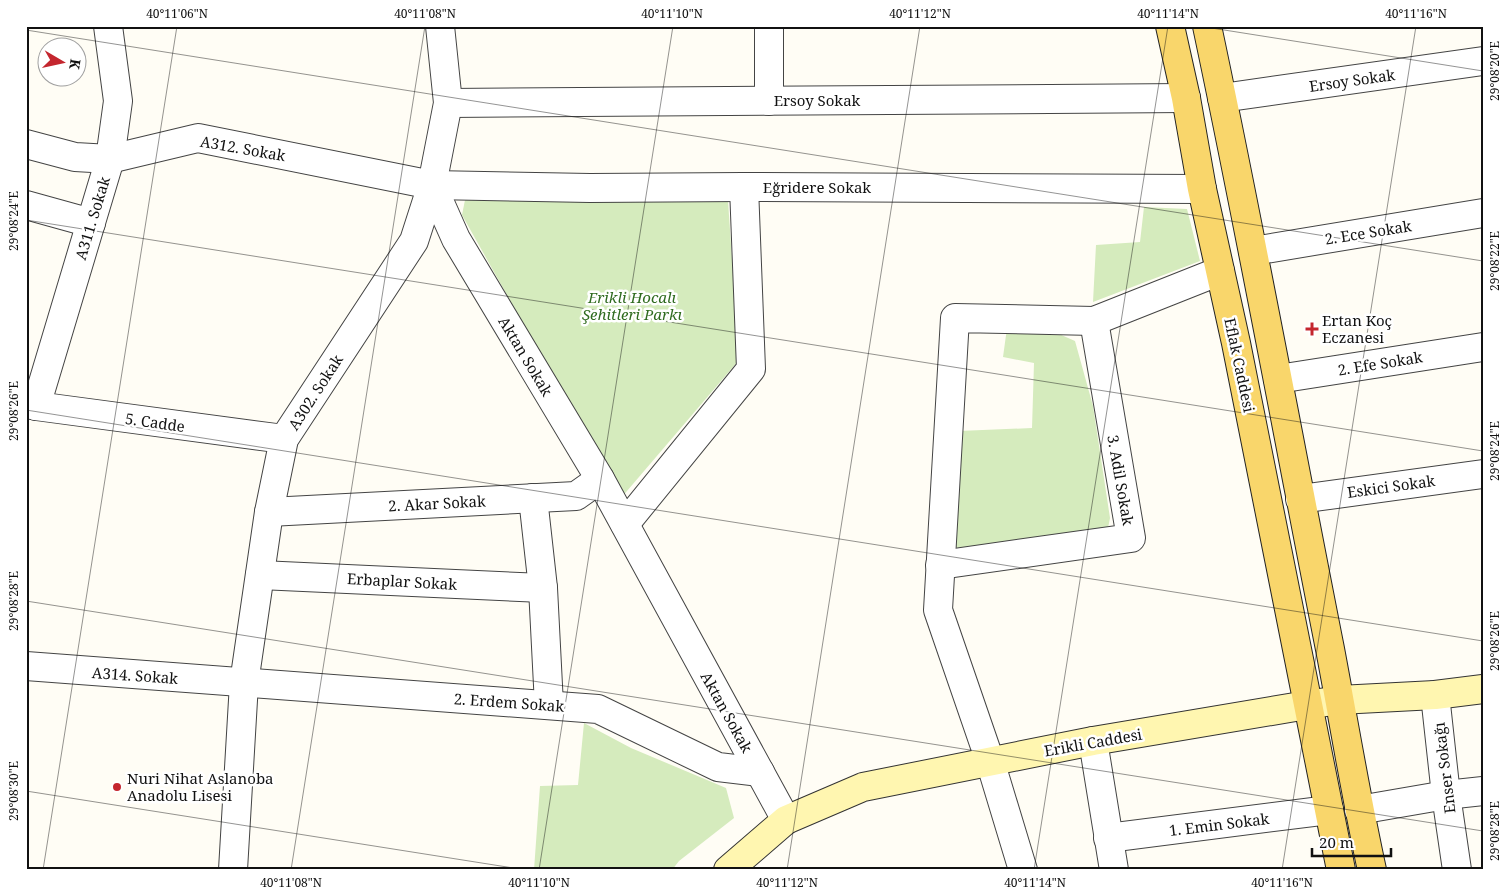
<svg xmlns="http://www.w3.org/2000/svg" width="1509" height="896" viewBox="0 0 1509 896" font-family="'Noto Serif',serif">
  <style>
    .green { fill: #d5ebbd }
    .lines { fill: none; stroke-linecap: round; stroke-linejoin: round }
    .street-casing { stroke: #444; stroke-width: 30 }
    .secondary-casing { stroke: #333; stroke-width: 30 }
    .primary-casing { stroke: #222; stroke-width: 30 }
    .street { stroke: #fff; stroke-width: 28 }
    .secondary { stroke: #fff6b0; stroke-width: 28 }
    .primary { stroke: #f9d66b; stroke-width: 28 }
    .ticks { fill: none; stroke: #111; stroke-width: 1; stroke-opacity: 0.45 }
    .poi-dot { fill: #c4262e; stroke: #fff; stroke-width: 2 }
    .labels { text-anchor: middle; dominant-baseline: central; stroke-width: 5; stroke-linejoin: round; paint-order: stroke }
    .street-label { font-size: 15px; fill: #111; stroke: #fff }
    .park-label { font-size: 15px; font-style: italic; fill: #2f6b1f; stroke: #fff }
    .poi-label { font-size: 15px; fill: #111; stroke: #fff; text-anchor: start }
    .neatline { fill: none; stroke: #111; stroke-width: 2 }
    .ticks-label { font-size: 12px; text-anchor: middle; fill: #111 }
  </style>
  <rect width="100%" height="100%" fill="#fffdf5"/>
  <g class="green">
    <path d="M465,200L728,201L739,360L621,498L462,215Z"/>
    <path d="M1144,207L1187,209L1200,261L1093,302L1096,245L1140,242Z"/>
    <path d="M1007,328L1059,334L1075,341L1093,406L1110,518L1107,533L967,553L949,543L959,431L1032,428L1034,363L1003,357Z"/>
    <path d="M584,723L631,748L726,788L734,818L679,861L672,870H534L540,786L578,785Z"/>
  </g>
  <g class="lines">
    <g class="street-casing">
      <g id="street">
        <path d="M1222,98L1483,61"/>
        <path d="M769,101V26"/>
        <path d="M448,103L1186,98"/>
        <path d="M26,144L75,157L110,159L198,138L432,185L590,188L744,187L1202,189"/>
        <path d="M432,185L456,239L600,479L786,820"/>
        <path d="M26,205L91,223"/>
        <path d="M1253,251L1483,213"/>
        <path d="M1278,379L1483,347"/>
        <path d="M26,403L36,406L284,439"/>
        <path d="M36,406L110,159L118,101L108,26"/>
        <path d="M533,498L543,588L549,705"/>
        <path d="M1300,499L1483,474"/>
        <path d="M269,512L576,496L600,479"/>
        <path d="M625,524L751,369L744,187"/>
        <path d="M940,565L1131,538L1094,321"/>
        <path d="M260,575L543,588"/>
        <path d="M26,666L598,709L718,767L760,772"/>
        <path d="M1435,695L1446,795L1457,870"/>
        <path d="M1093,741L1114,870"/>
        <path d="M1359,810L1446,795L1483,791"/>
        <path d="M1108,838L1329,810"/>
        <path d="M233,870L244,683L269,512L284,439L414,241L432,185L448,103L440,26"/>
        <path d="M1023,870L990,761L938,610L955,318L1094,321L1220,271"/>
      </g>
    </g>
    <g class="secondary-casing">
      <path id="secondary" d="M728,870L786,820L863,787L1093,741L1307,705L1339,700L1435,695L1483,689"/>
    </g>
    <g class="primary-casing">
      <g id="primary">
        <path d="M1170,26L1186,98L1202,189L1236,343L1341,870"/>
        <path d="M1207,26C1251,233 1289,442 1330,649C1344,723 1356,797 1372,870"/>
      </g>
    </g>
    <use href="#street" class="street"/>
    <use href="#secondary" class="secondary"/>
    <use href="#primary" class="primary"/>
  </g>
  <path class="ticks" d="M1199,26L1483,71M26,30L1483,261M26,220L1483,451M26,410L1483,641M26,601L1483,831M26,791L526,870M43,870L177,26M291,870L425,26M539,870L673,26M787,870L920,26M1034,870L1168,26M1282,870L1416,26"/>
  <g class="poi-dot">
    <path d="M1309.5 321.5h5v5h5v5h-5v5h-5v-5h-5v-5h5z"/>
    <circle cx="117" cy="787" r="5"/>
  </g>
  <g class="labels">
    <g class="street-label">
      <text transform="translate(1352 80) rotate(-8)">Ersoy Sokak</text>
      <text x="817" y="100">Ersoy Sokak</text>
      <text transform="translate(243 148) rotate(10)">A312. Sokak</text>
      <text x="817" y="187">Eğridere Sokak</text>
      <text transform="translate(92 218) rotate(-73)">A311. Sokak</text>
      <text transform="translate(1368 232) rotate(-9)">2. Ece Sokak</text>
      <text transform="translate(526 356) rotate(59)">Aktan Sokak</text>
      <text transform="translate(1380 363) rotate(-9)">2. Efe Sokak</text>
      <text transform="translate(1240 365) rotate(78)">Eflak Caddesi</text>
      <text transform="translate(315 392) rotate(-57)">A302. Sokak</text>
      <text transform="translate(155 422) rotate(8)">5. Cadde</text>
      <text transform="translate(1121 480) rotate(80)">3. Adil Sokak</text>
      <text transform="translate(1391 486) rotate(-8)">Eskici Sokak</text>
      <text transform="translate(437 503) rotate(-3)">2. Akar Sokak</text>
      <text transform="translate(402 581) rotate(3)">Erbaplar Sokak</text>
      <text transform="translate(135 675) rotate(4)">A314. Sokak</text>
      <text transform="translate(509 702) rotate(4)">2. Erdem Sokak</text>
      <text transform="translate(727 712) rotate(61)">Aktan Sokak</text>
      <text transform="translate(1093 742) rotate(-10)">Erikli Caddesi</text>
      <text transform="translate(1444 768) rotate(-97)">Enser Sokağı</text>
      <text transform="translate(1219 824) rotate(-7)">1. Emin Sokak</text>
    </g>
    <g class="park-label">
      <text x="632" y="297">Erikli Hocalı<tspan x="632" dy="17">Şehitleri Parkı</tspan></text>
    </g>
    <g class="poi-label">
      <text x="1322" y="320">Ertan Koç<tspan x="1322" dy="17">Eczanesi</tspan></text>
      <text x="127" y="778">Nuri Nihat Aslanoba<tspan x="127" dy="17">Anadolu Lisesi</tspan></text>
    </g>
  </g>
  <rect width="1509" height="896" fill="none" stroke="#ffffff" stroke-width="55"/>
  <g transform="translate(62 62) rotate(99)"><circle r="24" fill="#ffffff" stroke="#a0a0a0"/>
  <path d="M0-4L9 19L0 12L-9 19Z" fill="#c4262e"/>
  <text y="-8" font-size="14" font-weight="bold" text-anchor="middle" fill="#111111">K</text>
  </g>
  <path d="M1312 848v8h79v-8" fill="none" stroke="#111111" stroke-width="2.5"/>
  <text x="1319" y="848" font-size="15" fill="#111111" stroke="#ffffff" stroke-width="4" paint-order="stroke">20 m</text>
  <rect x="28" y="28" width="1454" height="840" class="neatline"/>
  <g class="ticks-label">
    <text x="177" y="18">40°11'06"N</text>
    <text x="425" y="18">40°11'08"N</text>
    <text x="672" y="18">40°11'10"N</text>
    <text x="920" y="18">40°11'12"N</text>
    <text x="1168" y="18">40°11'14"N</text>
    <text x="1416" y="18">40°11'16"N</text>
    <text transform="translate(1495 71) rotate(-90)" y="4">29°08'20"E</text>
    <text transform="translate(14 221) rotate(-90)" y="4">29°08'24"E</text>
    <text transform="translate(1495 261) rotate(-90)" y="4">29°08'22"E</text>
    <text transform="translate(14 411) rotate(-90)" y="4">29°08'26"E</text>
    <text transform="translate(1495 451) rotate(-90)" y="4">29°08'24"E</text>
    <text transform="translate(14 601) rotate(-90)" y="4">29°08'28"E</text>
    <text transform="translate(1495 641) rotate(-90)" y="4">29°08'26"E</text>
    <text transform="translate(14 791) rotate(-90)" y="4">29°08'30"E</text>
    <text transform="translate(1495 831) rotate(-90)" y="4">29°08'28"E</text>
    <text x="291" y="887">40°11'08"N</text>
    <text x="539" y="887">40°11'10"N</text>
    <text x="787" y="887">40°11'12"N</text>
    <text x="1035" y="887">40°11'14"N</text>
    <text x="1282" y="887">40°11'16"N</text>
  </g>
</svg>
